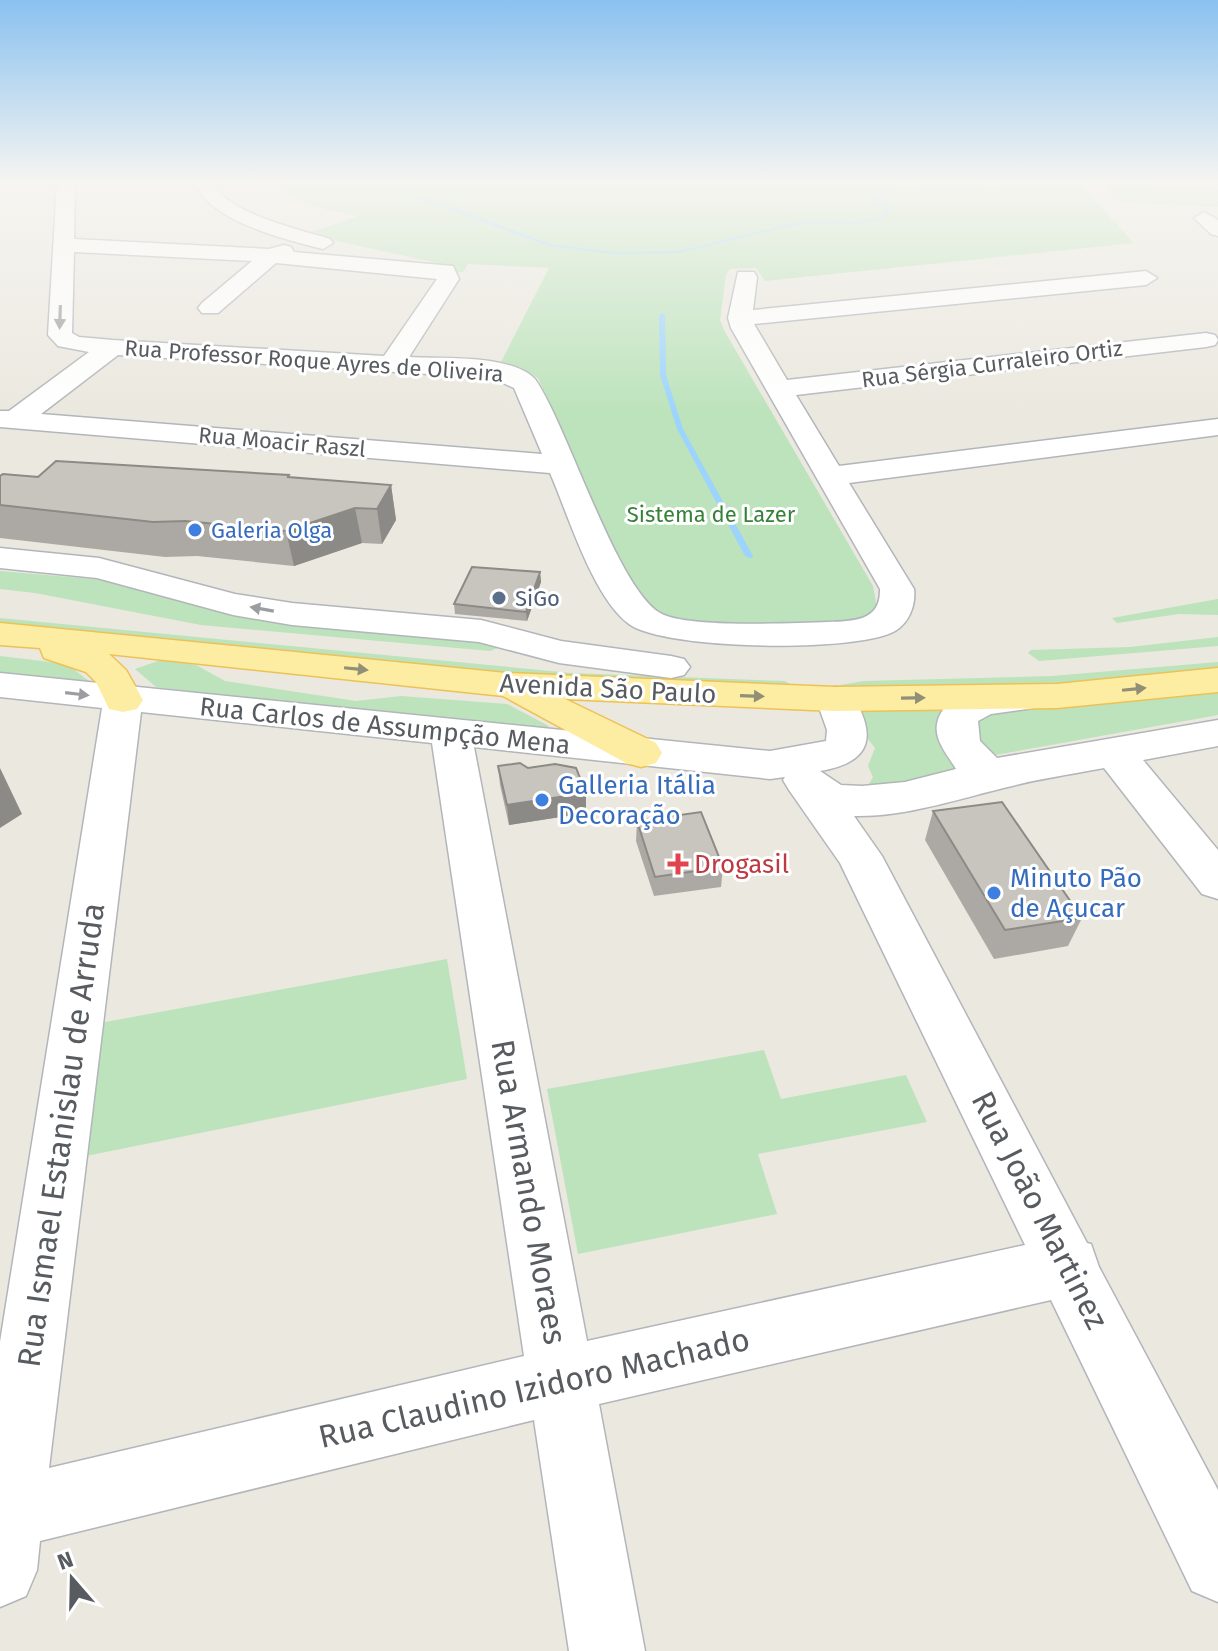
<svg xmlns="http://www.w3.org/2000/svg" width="1218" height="1651" viewBox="0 0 1218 1651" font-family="'Fira Sans',sans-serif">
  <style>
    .green { fill: #bce3bb }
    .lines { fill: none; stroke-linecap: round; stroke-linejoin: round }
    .stream { fill: #9dd4fd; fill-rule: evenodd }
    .minor-casing { stroke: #b2b6ba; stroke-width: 3 }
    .major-casing { stroke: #eec156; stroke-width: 3 }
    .minor { fill: #fff; fill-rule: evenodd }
    .major { fill: #fdeda2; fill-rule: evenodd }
    .wall { fill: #aca9a4 }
    .shaded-wall { fill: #8c8a86 }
    .building { fill: #c8c5bf; stroke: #8c8a86; stroke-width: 2 }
    .oneway { fill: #9b9da0 }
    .oneway2 { fill: #928f77 }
    .shop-dot { fill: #3f7fe0; stroke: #fff; stroke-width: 3 }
    .service-dot { fill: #5c6f8a; stroke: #fff; stroke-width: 3 }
    .health-dot { fill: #e0444e; stroke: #fff; stroke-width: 3 }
    .labels { text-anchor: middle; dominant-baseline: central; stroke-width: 6; stroke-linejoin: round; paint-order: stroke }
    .far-street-label { font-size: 22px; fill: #585c60; stroke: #fff }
    .far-park-label { font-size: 22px; fill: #358238; stroke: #fff }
    .far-shop-label { font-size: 22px; fill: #366cbe; stroke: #fff; text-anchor: start }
    .far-service-label { font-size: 22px; fill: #4e5e75; stroke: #fff; text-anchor: start }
    .street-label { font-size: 26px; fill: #585c60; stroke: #fff }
    .shop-label { font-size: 26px; fill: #366cbe; stroke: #fff; text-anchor: start }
    .health-label { font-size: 26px; fill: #be3a42; stroke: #fff; text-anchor: start }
    .near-street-label { font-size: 32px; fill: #585c60; stroke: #fff }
  </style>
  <rect width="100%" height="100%" fill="#ebe8df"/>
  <g class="green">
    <path d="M276,183H1079L1134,243L765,281L756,268L730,269L726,275L720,320L725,332L873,586L877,608L860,619L829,627L698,621L657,615L636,601L538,378L523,370L499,366L549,268L468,264L463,272L455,273L437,263L305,234L358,216C334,210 290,206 276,183Z"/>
    <path d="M1108,183L1218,190V207L1113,201Z"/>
    <path d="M0,571L104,580L279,621L500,642V647L490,651L201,625L35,593L0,589Z"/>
    <path d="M1218,599V615L1179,614L1117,623L1112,618Z"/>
    <path d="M0,618L571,673L785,681L792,686L568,683L0,626Z"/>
    <path d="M1218,637V646L1039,661L1028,653L1031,650L1130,647Z"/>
    <path d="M0,656L67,664L94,685L0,677Z"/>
    <path d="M164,659L196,665L225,681L356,701L401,696L507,704L549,726L539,737L156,687L135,669Z"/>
    <path d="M1218,662V674L1103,685L837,693L834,686L864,681L1052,676Z"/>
    <path d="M1218,690V715L984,757L972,746L978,717L997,712L1071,707Z"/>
    <path d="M950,704L967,767L953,779L868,786L873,777L868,766L875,748L861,730V713L869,708Z"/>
    <path d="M447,959L467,1079L86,1156L100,1023Z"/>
    <path d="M764,1050L781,1099L906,1075L927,1122L758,1154L777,1214L578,1254L547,1089Z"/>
  </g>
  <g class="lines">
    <g class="stream">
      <path d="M395,183H400L424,197L551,244L615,252L678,251L803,221L855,222L882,217L886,210L874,200L888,187L910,185L943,191L1009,183H1025L943,193L910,187L889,189L879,200L890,210L884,219L855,224L803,223L678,253L615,254L548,246L420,199Z"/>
      <path d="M662,313L665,315L666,375L683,429L753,556L752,558H749L745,556L677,429L660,375L659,315Z"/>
    </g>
    <g class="minor-casing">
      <g id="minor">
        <path d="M57,183H75L74,239L269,249L284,245L291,247L294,252L453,266L459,279L409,357C443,359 510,354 535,379C568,426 619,597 664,615C697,628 790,623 828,622C854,621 881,621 880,589L731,328L728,318L738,272H754L757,277L753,310L1146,271L1157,278L1146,285L754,324L787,380L1206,333L1215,335L1218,340L1215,345L1206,347L796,395L839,466L1218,419V435L849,483L914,589C916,605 909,623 895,631C857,653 664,650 629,624C593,598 568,514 550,473L0,427V411H9L89,352L58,346L48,335ZM74,252L252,261L202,303L198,308L202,313H218L276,263L437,279L384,356L113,340L79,337L72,333ZM118,355L492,378L514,388L542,454L41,414Z"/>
        <path d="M196,183H214C225,213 301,230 330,239L333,243L323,249C287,240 208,221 196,183Z"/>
        <path d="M1204,212L1218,220V236L1211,234L1194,218Z"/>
        <path d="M0,548L99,558L235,594L292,603L481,620L561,641L671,656L684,659L690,667L684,675L671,678L559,663L479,642L292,625L233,615L97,578L0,568Z"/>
        <path d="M0,673L770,751L826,741L827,730L816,699L821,690L835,687L849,690C877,733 875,762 820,771L841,785L862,786L905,782L956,769C949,757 934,741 937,724C943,686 1012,682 1041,689L1046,698L1041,707L991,714L978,721L980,741L997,758L1218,720V746L1143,760L1218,850V899L1202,894L1104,768C1073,774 1042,778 1012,786C960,798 908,817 854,816L882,856L1087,1243L1091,1244L1099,1267L1218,1490V1602L1192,1591L1051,1300L599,1404L645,1651H569L534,1420L40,1541L37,1570L26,1596L0,1607V1342L102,708L0,697ZM141,712L432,743L524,1356L49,1468ZM474,747L770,779L785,777L783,780L789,790L840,863L1025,1245L587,1341Z"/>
      </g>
    </g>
    <g class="major-casing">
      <path id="major" d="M0,623L506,673L835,687L1057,684L1218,668V692L1057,708L835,711L565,699L656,743L662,753L656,763L641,767L626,763L503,696L109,654L126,670L143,700L137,709L123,712L109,709L96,682L86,672L44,658L40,648L0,645Z"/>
    </g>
    <use href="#minor" class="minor"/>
    <use href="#major" class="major"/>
  </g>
  <g class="wall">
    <path d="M289,475V478L391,485L396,520L382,544L362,543L294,566L197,556L165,557L0,538V476Z"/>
    <path d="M540,572L541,582L527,621L455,614L454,604Z"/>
    <path d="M498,766L586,793V813L509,825L500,785Z"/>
    <path d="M933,811L1082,918L1068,946L994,959L925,840Z"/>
    <path d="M637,821L723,867L721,887L654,896L636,841Z"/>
  </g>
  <g class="shaded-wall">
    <path d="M391,485L396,520L382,544L377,509Z"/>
    <path d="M355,508L362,543L294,566L286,531Z"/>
    <path d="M540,572L541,582L527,621L526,612Z"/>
    <path d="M0,768L22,814L0,828Z"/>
    <path d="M586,793V813L509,825L507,805Z"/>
  </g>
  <g class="building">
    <path d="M56,461L289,475L288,477L391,485L377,509L355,508L286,531L186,521L153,522L0,505V476L3,474L38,477Z"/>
    <path d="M472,567L540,572L526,612L454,604Z"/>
    <path d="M520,763L528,768L555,764L576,768L586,793L507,805L498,766Z"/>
    <path d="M1002,802L1082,918L1005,930L933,811Z"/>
    <path d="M701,812L723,867L655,877L637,821Z"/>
  </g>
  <defs><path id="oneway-solid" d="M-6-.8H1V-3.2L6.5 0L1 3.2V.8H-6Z" transform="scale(2)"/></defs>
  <g class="oneway">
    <use href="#oneway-solid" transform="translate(60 317) rotate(92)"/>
    <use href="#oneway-solid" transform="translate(262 609) rotate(-170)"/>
    <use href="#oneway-solid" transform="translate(77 694) rotate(7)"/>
  </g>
  <g class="oneway2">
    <use href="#oneway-solid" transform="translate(356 669) rotate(6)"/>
    <use href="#oneway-solid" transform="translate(1134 689) rotate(-6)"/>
    <use href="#oneway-solid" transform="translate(752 696) rotate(2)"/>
    <use href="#oneway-solid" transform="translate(913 698) rotate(-1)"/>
  </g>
  <linearGradient id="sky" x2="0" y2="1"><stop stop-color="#8ac1f0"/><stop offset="0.44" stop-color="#f6f5f1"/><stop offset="1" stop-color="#f6f5f1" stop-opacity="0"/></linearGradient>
  <rect width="1218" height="414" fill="url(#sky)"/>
  <g class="shop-dot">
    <circle cx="195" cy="530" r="8"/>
    <circle cx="542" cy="800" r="8"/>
    <circle cx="994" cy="893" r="8"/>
  </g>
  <circle class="service-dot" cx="499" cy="598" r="8"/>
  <path class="health-dot" d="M674 852h8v8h8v8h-8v8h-8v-8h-8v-8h8z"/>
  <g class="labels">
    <g class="far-street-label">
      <text transform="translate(314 361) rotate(4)">Rua Professor Roque Ayres de Oliveira</text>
      <text transform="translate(992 364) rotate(-7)">Rua Sérgia Curraleiro Ortiz</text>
      <text transform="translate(282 442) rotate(5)">Rua Moacir Raszl</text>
    </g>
    <g class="far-park-label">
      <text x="711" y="514">Sistema de Lazer</text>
    </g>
    <g class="far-shop-label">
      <text x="211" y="530">Galeria Olga</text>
    </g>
    <g class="far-service-label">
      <text x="515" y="598">SiGo</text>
    </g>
    <g class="street-label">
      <text transform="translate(608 689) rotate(3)">Avenida São Paulo</text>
      <text transform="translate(385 726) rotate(6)">Rua Carlos de Assumpção Mena</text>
    </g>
    <g class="shop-label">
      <text x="558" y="785">Galleria Itália<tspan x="558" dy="30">Decoração</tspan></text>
      <text x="1010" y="878">Minuto Pão<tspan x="1010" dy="30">de Açucar</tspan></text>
    </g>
    <g class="health-label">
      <text x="694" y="864">Drogasil</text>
    </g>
    <g class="near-street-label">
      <text transform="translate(61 1135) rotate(-82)">Rua Ismael Estanislau de Arruda</text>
      <text transform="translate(529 1192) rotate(80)">Rua Armando Moraes</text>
      <text transform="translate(1040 1210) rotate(63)">Rua João Martinez</text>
      <text transform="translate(534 1388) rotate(-13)">Rua Claudino Izidoro Machado</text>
    </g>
  </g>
  <g transform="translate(72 1579) rotate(340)" stroke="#ffffff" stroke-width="6" paint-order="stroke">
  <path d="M0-6L14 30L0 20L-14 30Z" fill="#585c60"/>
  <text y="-12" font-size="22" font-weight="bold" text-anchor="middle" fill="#585c60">N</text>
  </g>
</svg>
